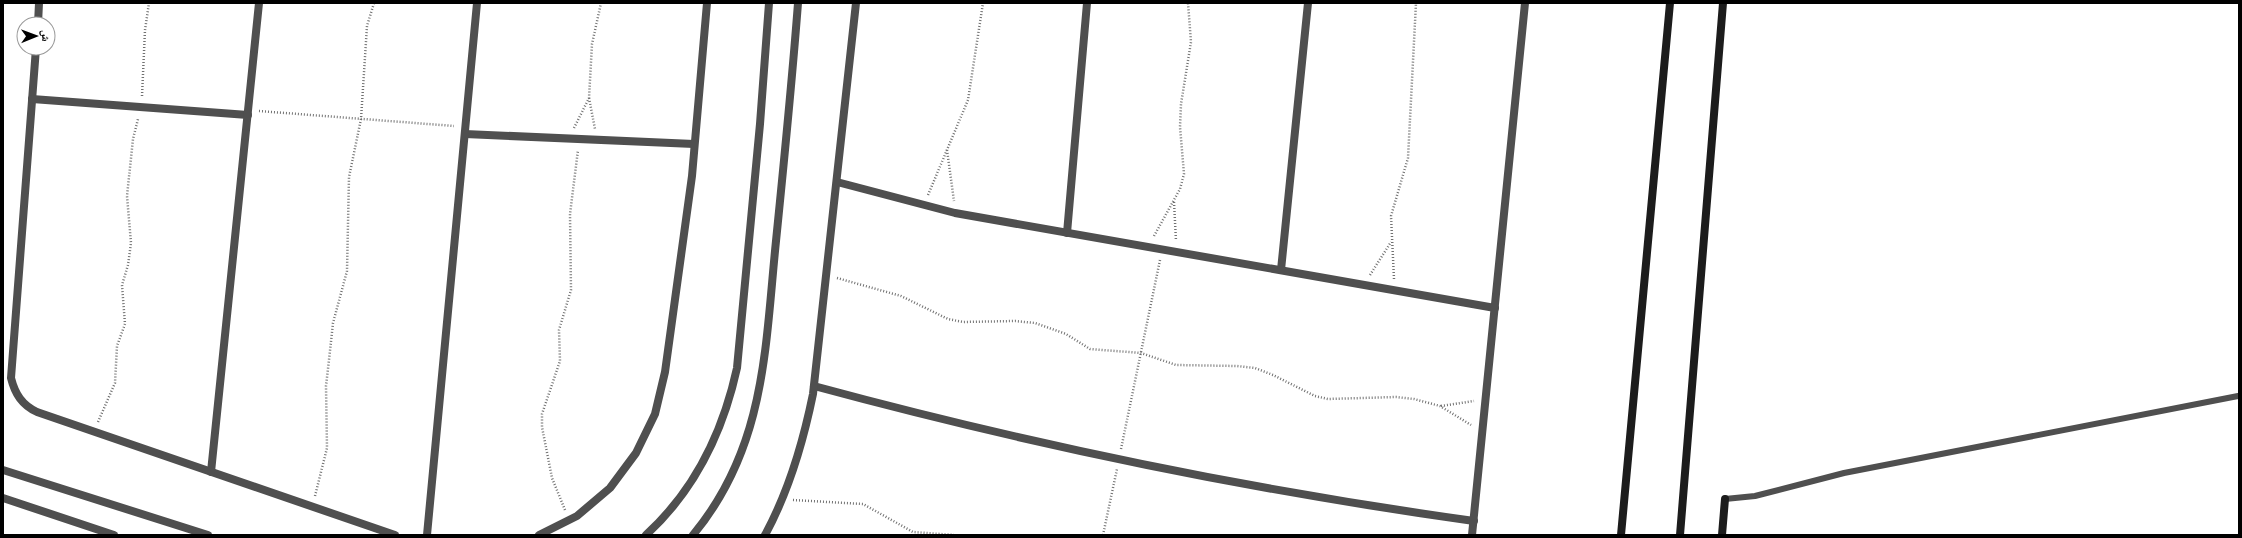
<svg xmlns="http://www.w3.org/2000/svg" width="2242" height="538" viewBox="0 0 2242 538" font-family="'PT Sans','Noto Naskh Arabic',sans-serif">
  <style>
    .lines { fill: none; stroke-linecap: round; stroke-linejoin: round }
    .path { stroke: #717171; stroke-width: 2.5; stroke-dasharray: 1 2; stroke-linecap: butt }
    .lane { stroke: #4f4f4f; stroke-width: 6 }
    .street { stroke: #4f4f4f; stroke-width: 8 }
    .secondary { stroke: #1c1c1c; stroke-width: 8 }
  </style>
  <rect width="100%" height="100%" fill="#fff"/>
  <g class="lines">
    <g class="path">
      <path d="M142,96L145,30L149,3"/>
      <path d="M589,98L595,129"/>
      <path d="M259,111L454,126"/>
      <path d="M574,128L589,98L592,44L601,3"/>
      <path d="M947,150L954,201"/>
      <path d="M928,195L968,100L983,3"/>
      <path d="M1174,202L1176,241"/>
      <path d="M1154,236L1180,189L1184,174L1180,127L1181,104L1191,42L1188,3"/>
      <path d="M1370,275L1391,242"/>
      <path d="M837,278L901,296L948,319L963,322L1015,321L1035,323L1066,334L1090,349L1141,353L1176,365L1237,366L1255,368L1273,375L1315,396L1328,399L1396,397L1414,399L1440,406L1471,425"/>
      <path d="M1394,279L1391,216L1408,158L1416,3"/>
      <path d="M1441,406L1474,401"/>
      <path d="M98,422L115,383L117,346L125,324L122,285L128,265L131,243L127,196L133,139L138,119"/>
      <path d="M1121,449L1160,260"/>
      <path d="M315,496L327,448L326,386L329,360L333,323L347,271L349,177L361,119L367,26L374,3"/>
      <path d="M793,500L863,504L913,532L954,535"/>
      <path d="M565,510L552,478L542,427V414L560,361L559,330L571,290L570,214L578,150"/>
      <path d="M1103,535L1117,469"/>
    </g>
    <path class="lane" d="M1725,499L1755,496L1844,473L2238,396"/>
    <g class="street">
      <path d="M38,24L39,3"/>
      <path d="M36,48L11,378C15,394 22,405 37,412L395,535"/>
      <path d="M32,99L248,115"/>
      <path d="M465,134L694,144"/>
      <path d="M837,182L955,213L1495,308"/>
      <path d="M1067,233L1087,3"/>
      <path d="M1281,270L1308,3"/>
      <path d="M814,386C1032,445 1251,490 1474,521"/>
      <path d="M3,470L208,535"/>
      <path d="M211,472L259,3"/>
      <path d="M3,498L114,535"/>
      <path d="M427,535L477,3"/>
      <path d="M539,535L577,516L610,488L636,453L655,414L665,372L692,176L707,3"/>
      <path d="M646,535C695,490 723,432 737,368L760,124L769,3"/>
      <path d="M693,535C766,447 765,348 776,241C784,162 792,82 798,3"/>
      <path d="M765,535C789,491 803,443 813,394L856,3"/>
      <path d="M1472,535L1525,3"/>
    </g>
    <g class="secondary">
      <path d="M1621,535L1670,3"/>
      <path d="M1680,535L1723,3"/>
      <path d="M1722,535L1725,499"/>
    </g>
  </g>
  <rect width="2242" height="538" fill="none" stroke="#000000" stroke-width="8"/>
  <g transform="translate(36 36) rotate(89)"><circle r="19" fill="#ffffff" stroke="#999999"/>
  <path d="M0-3L7 15L0 10L-7 15Z" fill="#000000"/>
  <text y="-6" font-size="11" font-weight="bold" text-anchor="middle" fill="#000000">ش</text>
  </g>
</svg>
